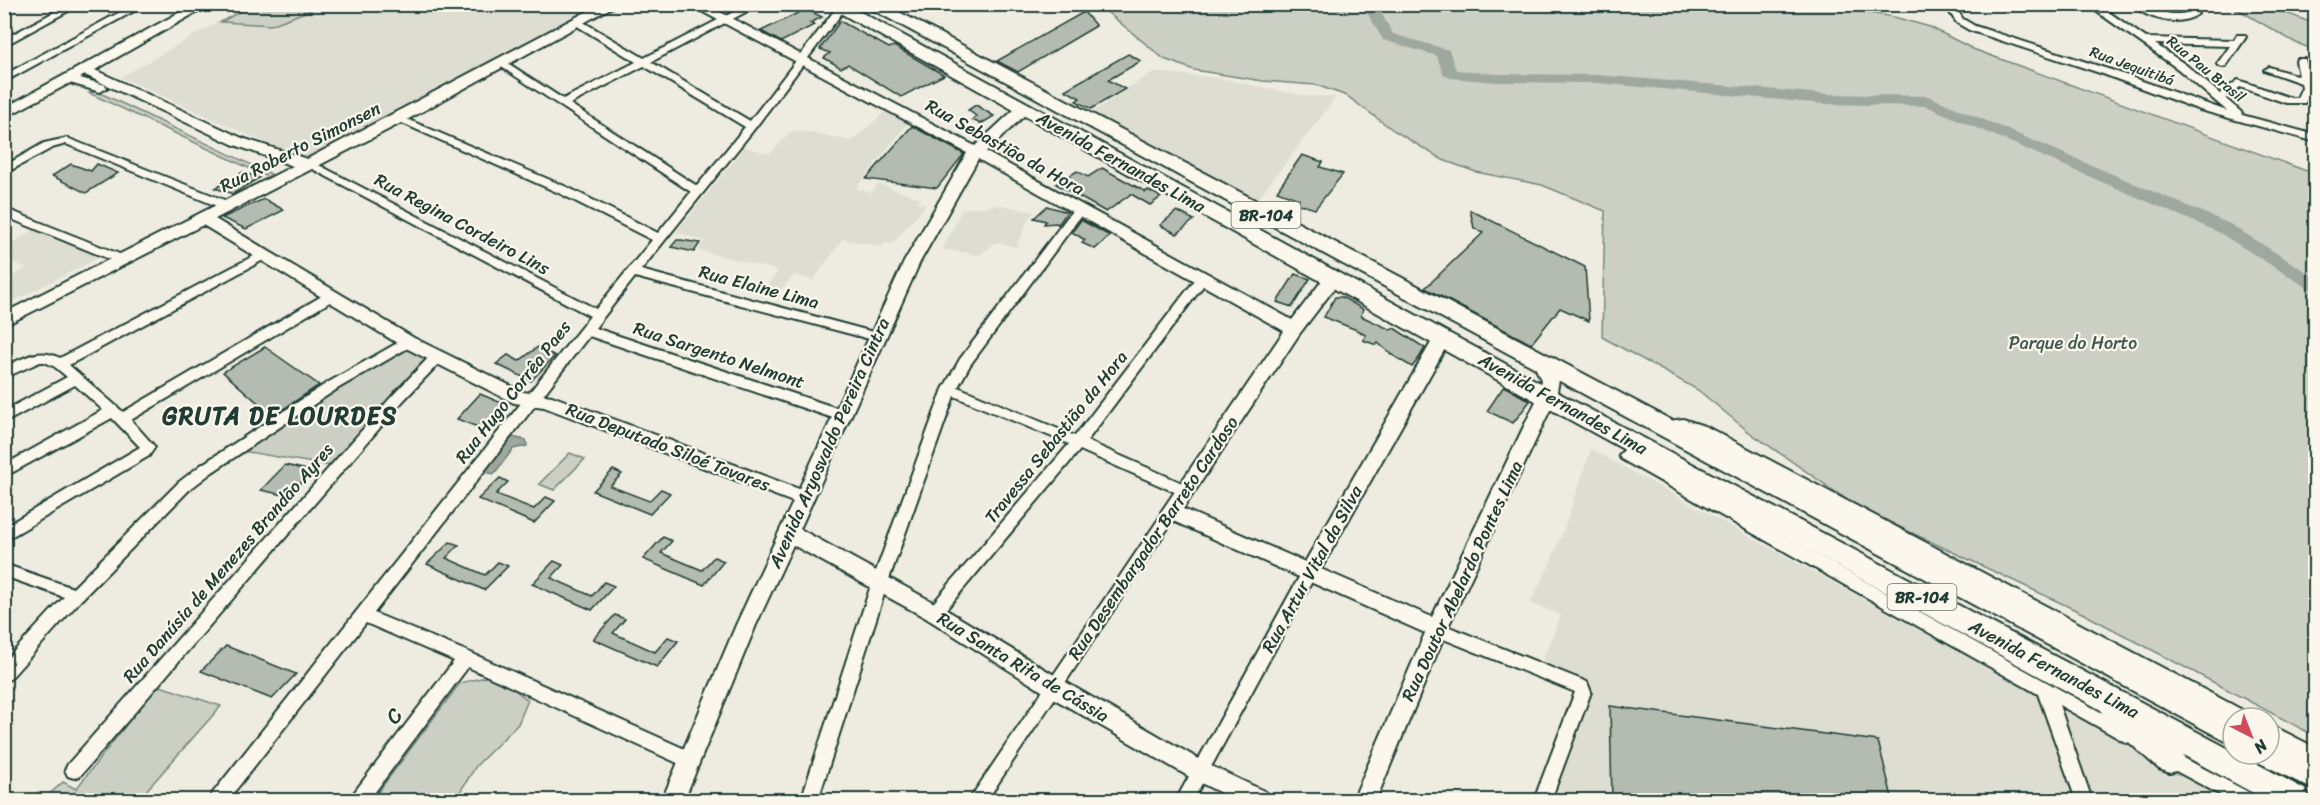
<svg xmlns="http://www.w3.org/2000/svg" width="2320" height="805" viewBox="0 0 2320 805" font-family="Sriracha,sans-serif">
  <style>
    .built { fill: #ddddd2 }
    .green { fill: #cbcfc4; stroke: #75867c; stroke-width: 1.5 }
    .water { fill: #9fa89f; stroke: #6c7d74; stroke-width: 1.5 }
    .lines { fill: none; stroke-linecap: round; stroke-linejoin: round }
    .river { fill: #9fa89f; fill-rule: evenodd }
    .building { fill: #b4bbb0; stroke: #1f3d34; stroke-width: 1.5 }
    .street-casing { stroke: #1f3d34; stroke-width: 4 }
    .secondary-casing { stroke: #1f3d34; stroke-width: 4 }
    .highway-casing { stroke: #1f3d34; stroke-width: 4 }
    .street { fill: #fbf7ec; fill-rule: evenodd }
    .secondary { fill: #fbf7ec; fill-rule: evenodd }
    .highway { fill: #fbf7ec; fill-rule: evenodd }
    .labels { text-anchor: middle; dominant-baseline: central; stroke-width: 4.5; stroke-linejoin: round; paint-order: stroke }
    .far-street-label { font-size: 15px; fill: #1f3d34; stroke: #fbf7ec }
    .shield { fill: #fbf7ec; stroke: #61756b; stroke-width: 1.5 }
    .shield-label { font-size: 16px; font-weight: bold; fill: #1f3d34 }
    .street-label { font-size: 18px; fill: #1f3d34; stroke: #fbf7ec }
    .park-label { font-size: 18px; fill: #415a51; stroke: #fbf7ec }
    .near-street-label { font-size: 21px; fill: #1f3d34; stroke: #fbf7ec }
    .district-label { font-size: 24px; font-weight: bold; letter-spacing: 1.5px; fill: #1f3d34; stroke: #fbf7ec }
  </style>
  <rect width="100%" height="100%" fill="#eeece1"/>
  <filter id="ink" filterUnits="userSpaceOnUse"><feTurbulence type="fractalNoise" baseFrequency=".0167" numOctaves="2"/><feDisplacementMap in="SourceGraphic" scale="12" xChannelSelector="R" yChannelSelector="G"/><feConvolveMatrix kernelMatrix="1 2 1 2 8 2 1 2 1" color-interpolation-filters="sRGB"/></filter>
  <g filter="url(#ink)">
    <g class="built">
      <path d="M248,5H604L313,159L270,145L121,77Z"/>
      <path d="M1153,72L1219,78L1305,96L1336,97L1257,200L1091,113Z"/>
      <path d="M889,108L907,124L856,188L871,193L878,184L921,198L917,202L926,205L892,244L885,243L881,247L843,239L813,280L794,275L773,298L760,294L779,271L699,250L704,241L676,232L745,147L770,154L789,133L795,130L852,141Z"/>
      <path d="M1001,205L1035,212L1030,216L1016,247L997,242L979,255L943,249L962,209Z"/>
      <path d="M38,228L102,256L10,303L5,301L4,281L26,268L5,259V247Z"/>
      <path d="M1591,449L2227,800H1555L1583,713L1584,687L1578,678L1542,661L1561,615L1530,603L1549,566L1565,526Z"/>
    </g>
    <g class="green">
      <path d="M253,4H324V5L271,25L221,22Z"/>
      <path d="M1102,5H1821L1894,17L1930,27L1973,49L2315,174V736L2082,613L1859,508L1749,432L1698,390L1602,337L1605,211L1542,185L1476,172L1443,160L1393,130L1347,96L1316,85L1263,81L1194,70L1164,59L1107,12Z"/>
      <path d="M2230,5H2265L2315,24V50L2296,43Z"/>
      <path d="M96,91L271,174L268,177L89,93Z"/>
      <path d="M411,340L432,354L330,466L242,451Z"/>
      <path d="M570,453L585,459L554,490L539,484Z"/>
      <path d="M494,675L528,700L518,724L476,766L455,800H372L460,683Z"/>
      <path d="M157,685L221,706L138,800H43L63,782L76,789Z"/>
    </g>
    <path class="water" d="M511,437L526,440L527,446L513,449L494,474L484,472Z"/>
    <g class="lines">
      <path class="river" d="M1362,4H1376L1393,34L1449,50L1456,70L1496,74L1598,75L1825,94L1928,96L2230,224L2316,278V293L2218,232L1926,106L1825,104L1598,83L1496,82L1450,78L1443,74L1437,56L1383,40Z"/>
    </g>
    <g class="building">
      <path d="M806,9L822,17L810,23L814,25L781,42L761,31Z"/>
      <path d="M1084,12L1096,26L1018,72L997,61Z"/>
      <path d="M840,21L889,48L894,46L944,75L901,97L848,64L841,68L824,58L830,53L820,49Z"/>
      <path d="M1128,54L1141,61L1108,80L1125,89L1091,109L1076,101L1080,98L1065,90Z"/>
      <path d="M976,105L994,116L981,124L972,120L976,116L968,110Z"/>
      <path d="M912,126L964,154L937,188L866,179Z"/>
      <path d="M1302,155L1323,162L1320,167L1343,174L1315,209L1295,203L1299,199L1277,191Z"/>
      <path d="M71,164L91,171L97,164L118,173L86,193L52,176Z"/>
      <path d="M1102,168L1146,192L1148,190L1161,197L1150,205L1131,194L1106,212L1056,184L1077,171L1088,177Z"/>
      <path d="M243,172L259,178L233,194L215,188Z"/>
      <path d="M264,199L284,210L246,229L222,218Z"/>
      <path d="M1047,206L1067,212L1058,225L1057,223L1044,224L1046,221L1034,218Z"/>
      <path d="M1470,210L1585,267L1589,321L1560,308L1531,344L1425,288L1483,233L1474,228Z"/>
      <path d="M1177,211L1194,220L1177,234L1160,225Z"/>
      <path d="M1081,220L1110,236L1095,249L1082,243L1085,240L1072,232Z"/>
      <path d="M677,240H681L700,243L694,252L671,247Z"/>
      <path d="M1295,274L1310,279L1292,307L1277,302Z"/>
      <path d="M1335,297H1342L1363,309L1361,316L1391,330L1394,328L1425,348L1419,358L1412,367L1392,355L1378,343L1376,345L1363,340L1366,335L1361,333L1362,332L1324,317Z"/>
      <path d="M265,347L319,385L273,416L223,372Z"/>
      <path d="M538,347L555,356L531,381L496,364L508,355L519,361Z"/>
      <path d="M1504,386L1530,401L1513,423L1487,411Z"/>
      <path d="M480,394L509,406L488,431L457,419Z"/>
      <path d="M285,465L312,471L288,496L261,490Z"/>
      <path d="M613,470L622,474L610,486L649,501L661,489L670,493L650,514L593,491Z"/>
      <path d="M500,478L508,482L496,494L534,509L546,497L555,501L534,523L478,499Z"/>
      <path d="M663,537L672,541L661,553L702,570L714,557L724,561L704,585L643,559Z"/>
      <path d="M450,542L459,545L446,558L485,575L498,562L508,566L484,590L427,564Z"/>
      <path d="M554,561L563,565L551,578L592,596L604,582L614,586L592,610L532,584Z"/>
      <path d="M615,615L625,619L613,633L655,652L668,637L678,641L657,667L593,639Z"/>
      <path d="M226,646L296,674L272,699L201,671Z"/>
      <path d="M1610,706L1878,741L1893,801H1612Z"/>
    </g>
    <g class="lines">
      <g class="street-casing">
        <g id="street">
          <path d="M69,4H81L4,46V39Z"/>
          <path d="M135,4H147L4,82V75Z"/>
          <path d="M749,4H761L651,62L750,121L837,7L845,9L755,128L641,270L877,333L883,337L877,341L635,277L595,328L846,411L848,415L846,419H836L589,336L374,613L471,653L696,754L698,760L696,766L690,768L684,766L468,667L369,800H351L353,794L454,661L366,623L228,800H210L212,794L590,316L303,164L309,161L313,162L596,309L652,240L561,194L393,119L398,116L402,117L569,188L658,233L691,192L497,64L498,62H506L563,99L636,62L574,24V20H580L644,58ZM644,66L745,127L697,186L570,104Z"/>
          <path d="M1944,4H1953L1963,19L1975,26L2111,70L2227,111L2178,69L2086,4H2097L2146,38L2234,40L2237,35H2245L2246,37L2226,66L2222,67L2217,64L2230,46L2155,44L2186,65L2220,94L2238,80L2291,98H2297L2302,87L2301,83L2264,70L2269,67L2299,76L2296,61L2297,59H2305L2312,87L2305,103H2286L2240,87L2226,99L2241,112L2242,115L2316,135V142L2200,110L2103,74L1969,30L1957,23Z"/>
          <path d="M2131,4C2152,4 2162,18 2186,13L2177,4H2187L2198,14C2179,28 2147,19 2131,4Z"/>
          <path d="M67,138L232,203L234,206L228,210L224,209L66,144L52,148L4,174V166L44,143Z"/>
          <path d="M1079,206L1083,207L1085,210L1083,213L970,365L958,387L1075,436L1198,276H1206L1208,279L1206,282L1087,441L1189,486L1191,490L1189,494H1179L1080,450L939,618L934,620L929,618L926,613L929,608L1069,444L954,396L888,582L818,800H801L872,582L943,389L960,359L1075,207Z"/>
          <path d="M4,208L127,257L129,260L127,263H119L4,216Z"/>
          <path d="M263,251L267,252L269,255L267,258L69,365L123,412L327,293H335L337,296L335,299L131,420L155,447L149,456L4,541V527L140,447L112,418L4,477V465L103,410L75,385L4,423V411L67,377L55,367L45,362H40L4,378V367C24,358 39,347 60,358Z"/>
          <path d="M408,337L413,339L414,342L413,345L337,389L211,473L189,490L81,600L10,679L4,681V662L64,597L4,576V564L73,588L179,482L201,465L327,383Z"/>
          <path d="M437,352L442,354L444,357L442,360L403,401L80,776L74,778L68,776L65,770L68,764L393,395L432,354Z"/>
          <path d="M1683,419L1707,427L2248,713L2250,718H2233V722L1697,435L1682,429L1661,432L1656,431L1654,427L1656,423Z"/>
          <path d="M1638,440L1643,441L1645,445L1636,454L2133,730L2135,735L2133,740L2127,743L2059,705L2092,800H2076L2038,694L1621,459L1619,455L1633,441Z"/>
          <path d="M1171,506L1176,508L1178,512L1176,516L987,800H969L1166,508Z"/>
          <path d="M1308,568L1313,570L1316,574L1193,800H1176L1303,570Z"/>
          <path d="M1437,622L1587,682L1591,692L1551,800H1534L1575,692L1431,634L1429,629L1431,624Z"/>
          <path d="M2269,724L2316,748V765L2269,741Z"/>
          <path d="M2167,749L2252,794L2254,800H2230L2161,763L2159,757L2161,751Z"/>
        </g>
      </g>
      <g class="secondary-casing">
        <path id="secondary" d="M195,4H211L95,70L242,138L307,159L601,4H618L403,122L215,219L414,338L523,392L552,396L799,489L904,262L967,153L688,4H705L975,146L1018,106H1028L1030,109L1028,112L986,152L1292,320L1327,274H1339L1341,278L1339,282L1300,333L1183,509L1305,562L1436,334H1448L1451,338L1321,569L1432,617L1538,397L1541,380L1533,362L1536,358L1542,356L1548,358L1559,380L1556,397L1447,629L1376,800H1353L1425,633L1164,517L1161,512L1284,331L978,159L920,262L800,529L940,606L1074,687L1209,765L1266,792L1269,800H1235L1193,779L1058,701L926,618L793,545L756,625L684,800H662L736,625L793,502L544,407L514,403L402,346L203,225L4,326V313L293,166L232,144L85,75L80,78L105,85L107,88L100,92L70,83L4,118V108Z"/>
      </g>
      <g class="highway-casing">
        <g id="highway">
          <path d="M824,4H846L1555,391L2233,751V754H2239L2306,790L2310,800H2266L2183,755L2185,759L2181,769L2170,773L2159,769L2105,721L2101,710L1539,403Z"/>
          <path d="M862,4H884L2235,718H2233V745Z"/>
          <path d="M2269,738L2316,761V791L2258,762L2255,754H2269Z"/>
        </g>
      </g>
      <use href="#street" class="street"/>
      <use href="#secondary" class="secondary"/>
      <use href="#highway" class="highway"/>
    </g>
  </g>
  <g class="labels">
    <g class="far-street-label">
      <text transform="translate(2132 66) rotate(20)">Rua Jequitibá</text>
      <text transform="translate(2206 69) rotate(39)">Rua Pau Brasil</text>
    </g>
    <g class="shield">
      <rect x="1231.5" y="202" width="69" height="26" rx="4.5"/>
      <rect x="1887.5" y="584" width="69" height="26" rx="4.5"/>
    </g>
    <g class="shield-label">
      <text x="1266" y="215">BR-104</text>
      <text x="1922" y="597">BR-104</text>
    </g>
    <g class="street-label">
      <text transform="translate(300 147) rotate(-27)">Rua Roberto Simonsen</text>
      <text transform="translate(1005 147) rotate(29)">Rua Sebastião da Hora</text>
      <text transform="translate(1121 162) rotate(29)">Avenida Fernandes Lima</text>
      <text transform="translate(462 224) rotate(28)">Rua Regina Cordeiro Lins</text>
      <text transform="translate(759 287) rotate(15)">Rua Elaine Lima</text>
      <text transform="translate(719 355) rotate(18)">Rua Sargento Nelmont</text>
      <text transform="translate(513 392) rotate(-52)">Rua Hugo Corrêa Paes</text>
      <text transform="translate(1563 404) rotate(29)">Avenida Fernandes Lima</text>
      <text transform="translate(1056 437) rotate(-51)">Travessa Sebastião da Hora</text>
      <text transform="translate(829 443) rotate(-66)">Avenida Aryosvaldo Pereira Cintra</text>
      <text transform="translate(668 447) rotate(21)">Rua Deputado Siloé Tavares</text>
      <text transform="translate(1153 538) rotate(-56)">Rua Desembargador Barreto Cardoso</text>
      <text transform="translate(228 563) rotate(-49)">Rua Danúsia de Menezes Brandão Ayres</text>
      <text transform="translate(1312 569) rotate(-61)">Rua Artur Vital da Silva</text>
      <text transform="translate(1462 581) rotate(-65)">Rua Doutor Abelardo Pontes Lima</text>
      <text transform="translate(1023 667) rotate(31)">Rua Santa Rita de Cássia</text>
      <text transform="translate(2054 669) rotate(28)">Avenida Fernandes Lima</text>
    </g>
    <g class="park-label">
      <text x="2073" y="343">Parque do Horto</text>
    </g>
    <g class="near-street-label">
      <text transform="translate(394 716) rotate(-53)">C</text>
    </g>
    <g class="district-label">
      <text x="280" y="416">GRUTA DE LOURDES</text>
    </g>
  </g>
  <rect width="2320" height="805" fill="none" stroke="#fbf7ec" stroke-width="24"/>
  <rect x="12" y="12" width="2296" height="781" fill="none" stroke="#1f3d34" stroke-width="2" filter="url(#ink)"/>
  <g transform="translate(2251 736) rotate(138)"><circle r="28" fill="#fbf7ec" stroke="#a3ada2" stroke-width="1.5"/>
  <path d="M0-4.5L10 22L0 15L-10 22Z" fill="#d1495b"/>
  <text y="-9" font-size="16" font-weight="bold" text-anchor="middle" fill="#1f3d34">N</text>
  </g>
</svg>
